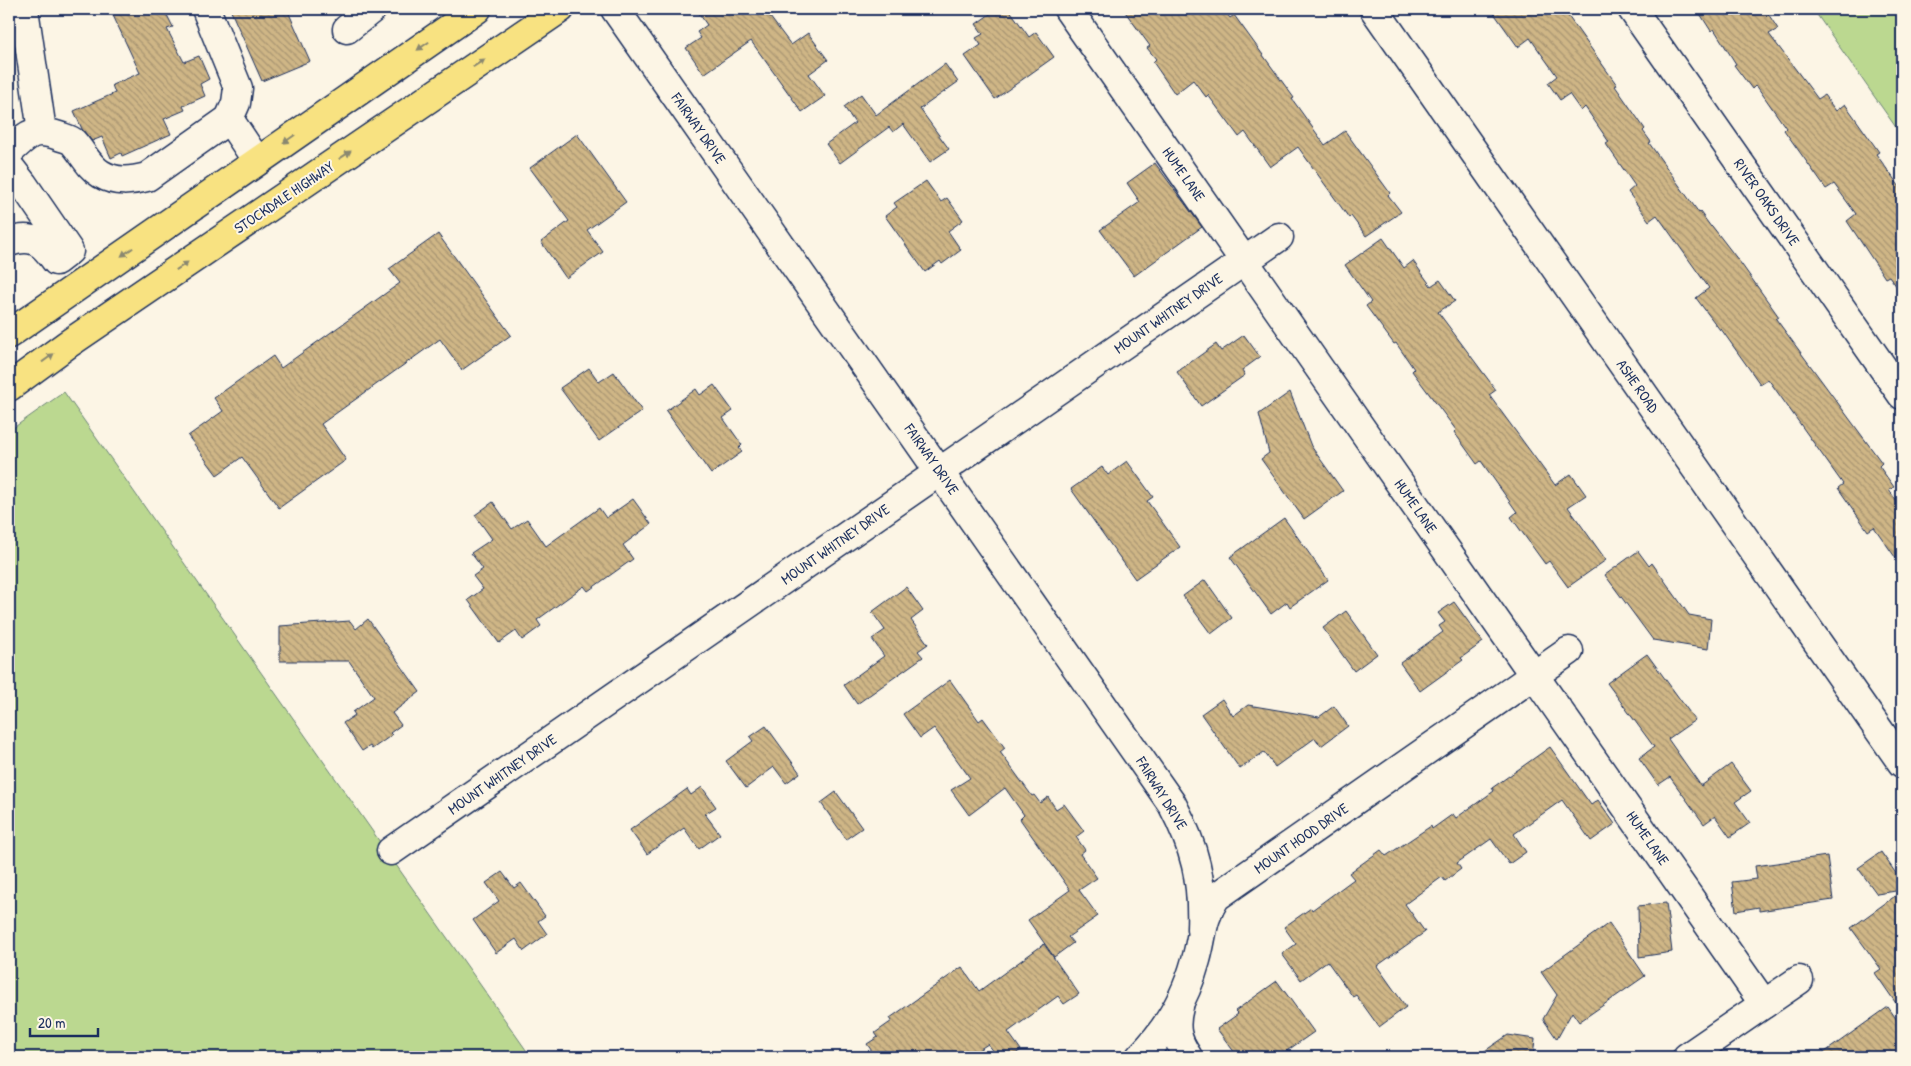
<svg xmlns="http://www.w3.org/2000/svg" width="1911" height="1066" viewBox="0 0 1911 1066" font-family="'Patrick Hand',sans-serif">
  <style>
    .grass { fill: #bbd890; stroke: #6b8477 }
    .building { fill: url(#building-back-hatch); stroke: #1b2f5e }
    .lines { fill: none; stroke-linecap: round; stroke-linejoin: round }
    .minor-casing { stroke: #1b2f5e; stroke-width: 31 }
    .major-casing { stroke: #1b2f5e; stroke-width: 31 }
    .minor { stroke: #fcf5e5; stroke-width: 28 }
    .major { stroke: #f8e281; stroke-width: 28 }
    .oneway { fill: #8a8870 }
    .labels { text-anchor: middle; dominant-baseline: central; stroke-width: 4; stroke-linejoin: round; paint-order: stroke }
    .street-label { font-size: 15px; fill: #1b2f5e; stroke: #fcf5e5 }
  </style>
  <defs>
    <pattern id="building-back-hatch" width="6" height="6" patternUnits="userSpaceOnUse" patternTransform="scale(1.25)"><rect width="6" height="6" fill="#cfb686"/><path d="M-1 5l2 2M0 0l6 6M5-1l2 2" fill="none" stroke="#a79471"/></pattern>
  </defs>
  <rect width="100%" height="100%" fill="#fcf5e5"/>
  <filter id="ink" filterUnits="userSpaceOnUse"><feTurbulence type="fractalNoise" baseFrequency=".02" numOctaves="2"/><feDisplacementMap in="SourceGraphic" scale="10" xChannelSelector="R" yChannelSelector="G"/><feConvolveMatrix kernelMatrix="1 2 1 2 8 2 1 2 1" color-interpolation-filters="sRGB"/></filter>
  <g filter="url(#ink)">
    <g class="grass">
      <path d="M1813,9H1902V136Z"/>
      <path d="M64,392L531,1057H9V431Z"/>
    </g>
    <g class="building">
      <path d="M110,9H164L173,27L167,29L184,62L199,56L209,79L200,84L205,96L183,106L185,110L164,119L171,134L122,156L121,153L111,158L102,137L92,141L82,129L74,111L115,93L112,85L140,73Z"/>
      <path d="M230,9H287L310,61L262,81Z"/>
      <path d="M696,9H764L791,45L808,33L828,60L809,74L825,96L802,112L751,41L704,74L686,48L701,38L697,32L707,25Z"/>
      <path d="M997,9H1009L1029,37L1036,32L1054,57L995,99L965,56L981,45L976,38L983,34L976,24Z"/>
      <path d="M1123,9H1223L1230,18L1234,15L1294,98L1292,99L1325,145L1345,131L1390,193L1388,195L1401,212L1366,236L1351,216L1349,218L1298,147L1270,167L1245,132L1239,137L1208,95L1206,97L1193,80L1175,94L1153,62L1156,59L1147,48L1150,46Z"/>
      <path d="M1491,9H1563L1617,85L1615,86L1645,129L1643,131L1651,142L1649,143L1699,213L1700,212L1711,227L1712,226L1742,265L1779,317L1776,319L1882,463L1879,466L1894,487L1889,490L1902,509V567L1874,527L1868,531L1838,488L1843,484L1768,379L1760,384L1721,329L1720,330L1696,298L1709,288L1657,215L1649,221L1628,192L1635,186L1606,144L1609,142L1585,107L1581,111L1569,94L1560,100L1548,83L1557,76L1530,38L1518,47Z"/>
      <path d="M1697,9H1765L1778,29L1769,34L1818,99L1824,95L1836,111L1845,104L1879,152L1876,154L1902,190V294L1889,276L1885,278L1847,221L1856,214L1834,184L1826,189L1784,130L1786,128L1756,85L1752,89L1734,65L1736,64L1714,29L1711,31Z"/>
      <path d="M945,64L958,82L920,109L949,149L930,162L903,124L893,132L889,127L840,163L826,144L855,123L844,107L861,94L876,115Z"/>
      <path d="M577,134L626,202L587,230L603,252L566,278L541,242L569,221L530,168Z"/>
      <path d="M1155,163L1202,227L1134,276L1100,230L1140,202L1127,183Z"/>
      <path d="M926,181L941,202L947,198L963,220L948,231L961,250L942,264L940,261L925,272L885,216L897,207L894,203Z"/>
      <path d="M438,234L511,335L462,370L440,339L321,424L346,460L279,508L242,457L217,475L188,436L223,411L214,398L273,356L281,368L400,283L389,269Z"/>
      <path d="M1383,238L1404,268L1413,261L1431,286L1440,280L1455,301L1438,312L1496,390L1489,395L1555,485L1571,474L1586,495L1568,507L1606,560L1568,587L1549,561L1545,564L1511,517L1517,512L1481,461L1477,464L1454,432L1456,430L1412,371L1414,369L1396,343L1394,344L1366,306L1371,302L1345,265Z"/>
      <path d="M1244,335L1260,357L1242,370L1245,375L1201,406L1177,372L1216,344L1221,351Z"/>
      <path d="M589,368L599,382L614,372L642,411L599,441L560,388Z"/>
      <path d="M714,385L733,411L723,418L742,445L739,448L742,452L711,474L666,411L696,389L700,395Z"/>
      <path d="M1290,392L1311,446L1343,491L1304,519L1261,459L1269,453L1259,414Z"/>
      <path d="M1127,461L1153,497L1147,501L1180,547L1135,579L1071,489L1102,467L1108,475Z"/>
      <path d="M633,499L651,524L623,545L633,559L588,591L584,586L537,620L541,626L522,640L516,631L499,643L468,600L483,589L473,576L483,569L471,553L492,539L475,515L493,502L512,529L527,519L546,546L599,508L606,518Z"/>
      <path d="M1284,518L1328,580L1290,607L1287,602L1271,614L1230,557Z"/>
      <path d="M1638,551L1649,566L1652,563L1689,615L1711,619L1708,649L1653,640L1605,575Z"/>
      <path d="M1205,580L1232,618L1211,634L1183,596Z"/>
      <path d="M906,587L923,611L911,620L928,644L918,651L923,657L857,704L844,685L884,656L872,639L885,630L872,612Z"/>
      <path d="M1454,602L1483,642L1461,658L1463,660L1420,691L1400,663L1443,632L1439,626L1445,622L1438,613Z"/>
      <path d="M1346,611L1377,654L1354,671L1323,628Z"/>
      <path d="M368,619L420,692L392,713L401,725L390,733L392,735L372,749L370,746L362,751L343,723L355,715L353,712L374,697L349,661H280V626L350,621L356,629Z"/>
      <path d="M1647,654L1695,720L1668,739L1701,786L1731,764L1751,791L1735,802L1750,823L1730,837L1715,816L1704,824L1670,777L1658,785L1639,758L1654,747L1607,683Z"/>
      <path d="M950,680L979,721L983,718L1005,748L1000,752L1032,796L1034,795L1040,803L1048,797L1056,809L1064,804L1084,831L1076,837L1085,850L1080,854L1097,878L1079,890L1098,916L1068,937L1073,943L1054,957L1028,920L1070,890L1020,819L1024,815L1005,788L969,815L951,790L970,778L934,728L920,738L903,714Z"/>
      <path d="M1222,699L1233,716L1248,705L1319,717L1334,706L1348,726L1321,746L1315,738L1275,767L1264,752L1240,769L1201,714Z"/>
      <path d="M766,726L800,773L786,783L774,767L746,788L726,761L753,741L750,737Z"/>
      <path d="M1550,747L1591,805L1598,800L1615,824L1591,841L1562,800L1514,834L1526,852L1509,864L1491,839L1457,863L1461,869L1445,881L1442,877L1405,904L1425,932L1377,966L1406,1007L1379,1027L1356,995L1353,997L1327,961L1301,980L1282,954L1296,944L1284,927L1311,908L1312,910L1354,879L1349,873L1381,850L1386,856L1431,826L1432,829L1453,814L1456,818L1494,791L1492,788Z"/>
      <path d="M702,787L716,807L705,814L720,834L699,849L684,828L647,854L630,830L687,789L691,795Z"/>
      <path d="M836,792L862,828L846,839L821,803Z"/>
      <path d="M1881,852L1902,882V890L1877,894L1858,868Z"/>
      <path d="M1827,856L1833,900L1759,911V907L1736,911L1732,882L1757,879L1755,866Z"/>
      <path d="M502,872L514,888L521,883L545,916L538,921L547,934L524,951L516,939L496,953L473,920L499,901L486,883Z"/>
      <path d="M1902,891V1012L1875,973L1881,969L1851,928Z"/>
      <path d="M1666,903L1672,952L1639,957L1638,906Z"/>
      <path d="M1609,923L1645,976L1579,1022L1572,1012L1557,1039L1543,1019L1557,995L1541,972Z"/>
      <path d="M1044,944L1079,994L1064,1004L1058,996L1008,1032L1021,1050L1011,1057H998L988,1044L967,1057H876L867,1044L878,1037L875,1033L892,1021L890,1018L962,967L979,991Z"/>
      <path d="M1277,981L1314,1032L1278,1057H1238L1217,1029L1238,1014L1235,1011Z"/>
      <path d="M1888,1007L1902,1027V1057H1818Z"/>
      <path d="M1508,1035L1535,1039L1533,1057H1476Z"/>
    </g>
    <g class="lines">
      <g class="minor-casing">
        <g id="minor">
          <path d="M24,9L42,131"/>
          <path d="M615,9L1172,804C1195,848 1203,880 1201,929"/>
          <path d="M1068,9L1764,1004"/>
          <path d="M1374,9L1902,763"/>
          <path d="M1632,9L1902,395"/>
          <path d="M347,29L372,9"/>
          <path d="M229,119L257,161"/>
          <path d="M9,152C29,134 32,127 59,136C64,138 70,139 73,142C83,153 89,167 101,174C116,183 131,181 147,177L229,119L236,103L238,88L206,9"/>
          <path d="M9,166L23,184L69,251L56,261C42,242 33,234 9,242"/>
          <path d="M391,851L1279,237"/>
          <path d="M1179,1007C1174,1026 1176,1040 1188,1057"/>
          <path d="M1140,1057C1167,1030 1186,997 1196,960C1203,936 1201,920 1216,897L1569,651"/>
          <path d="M1687,1057L1799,980"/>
        </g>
      </g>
      <g class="major-casing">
        <g id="major">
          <path d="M9,334L477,9"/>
          <path d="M9,387L68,344L560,9"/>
        </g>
      </g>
      <use href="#minor" class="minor"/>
      <use href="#major" class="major"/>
    </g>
    <defs><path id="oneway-solid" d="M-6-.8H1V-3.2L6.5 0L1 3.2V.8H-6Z" transform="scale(1.25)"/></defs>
    <g class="oneway">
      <use href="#oneway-solid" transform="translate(423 46) rotate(145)"/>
      <use href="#oneway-solid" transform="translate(479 63) rotate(-34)"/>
      <use href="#oneway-solid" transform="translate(289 139) rotate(145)"/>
      <use href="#oneway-solid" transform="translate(345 155) rotate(-34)"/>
      <use href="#oneway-solid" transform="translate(127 252) rotate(145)"/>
      <use href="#oneway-solid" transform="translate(182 266) rotate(-34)"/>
      <use href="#oneway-solid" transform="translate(48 358) rotate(-36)"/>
    </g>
  </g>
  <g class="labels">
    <g class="street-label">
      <text transform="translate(699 128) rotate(55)">FAIRWAY DRIVE</text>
      <text transform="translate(1184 174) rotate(55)">HUME LANE</text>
      <text transform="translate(284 197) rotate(-34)">STOCKDALE HIGHWAY</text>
      <text transform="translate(1767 202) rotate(55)">RIVER OAKS DRIVE</text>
      <text transform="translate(1168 313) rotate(-35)">MOUNT WHITNEY DRIVE</text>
      <text transform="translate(1638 386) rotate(55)">ASHE ROAD</text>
      <text transform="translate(932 459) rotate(55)">FAIRWAY DRIVE</text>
      <text transform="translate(1416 506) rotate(55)">HUME LANE</text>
      <text transform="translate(835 544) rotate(-35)">MOUNT WHITNEY DRIVE</text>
      <text transform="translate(502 774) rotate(-35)">MOUNT WHITNEY DRIVE</text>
      <text transform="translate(1162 793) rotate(58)">FAIRWAY DRIVE</text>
      <text transform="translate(1301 838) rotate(-35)">MOUNT HOOD DRIVE</text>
      <text transform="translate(1648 838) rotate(55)">HUME LANE</text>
    </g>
  </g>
  <rect width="1911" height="1066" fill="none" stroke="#fcf5e5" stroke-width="30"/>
  <rect x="15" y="15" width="1881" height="1036" fill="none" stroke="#1b2f5e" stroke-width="2" filter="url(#ink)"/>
  <path d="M30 1028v8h68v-8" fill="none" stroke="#1b2f5e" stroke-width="2.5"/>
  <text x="38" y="1028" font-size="15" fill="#1b2f5e" stroke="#fcf5e5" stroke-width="4" paint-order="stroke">20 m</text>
</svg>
